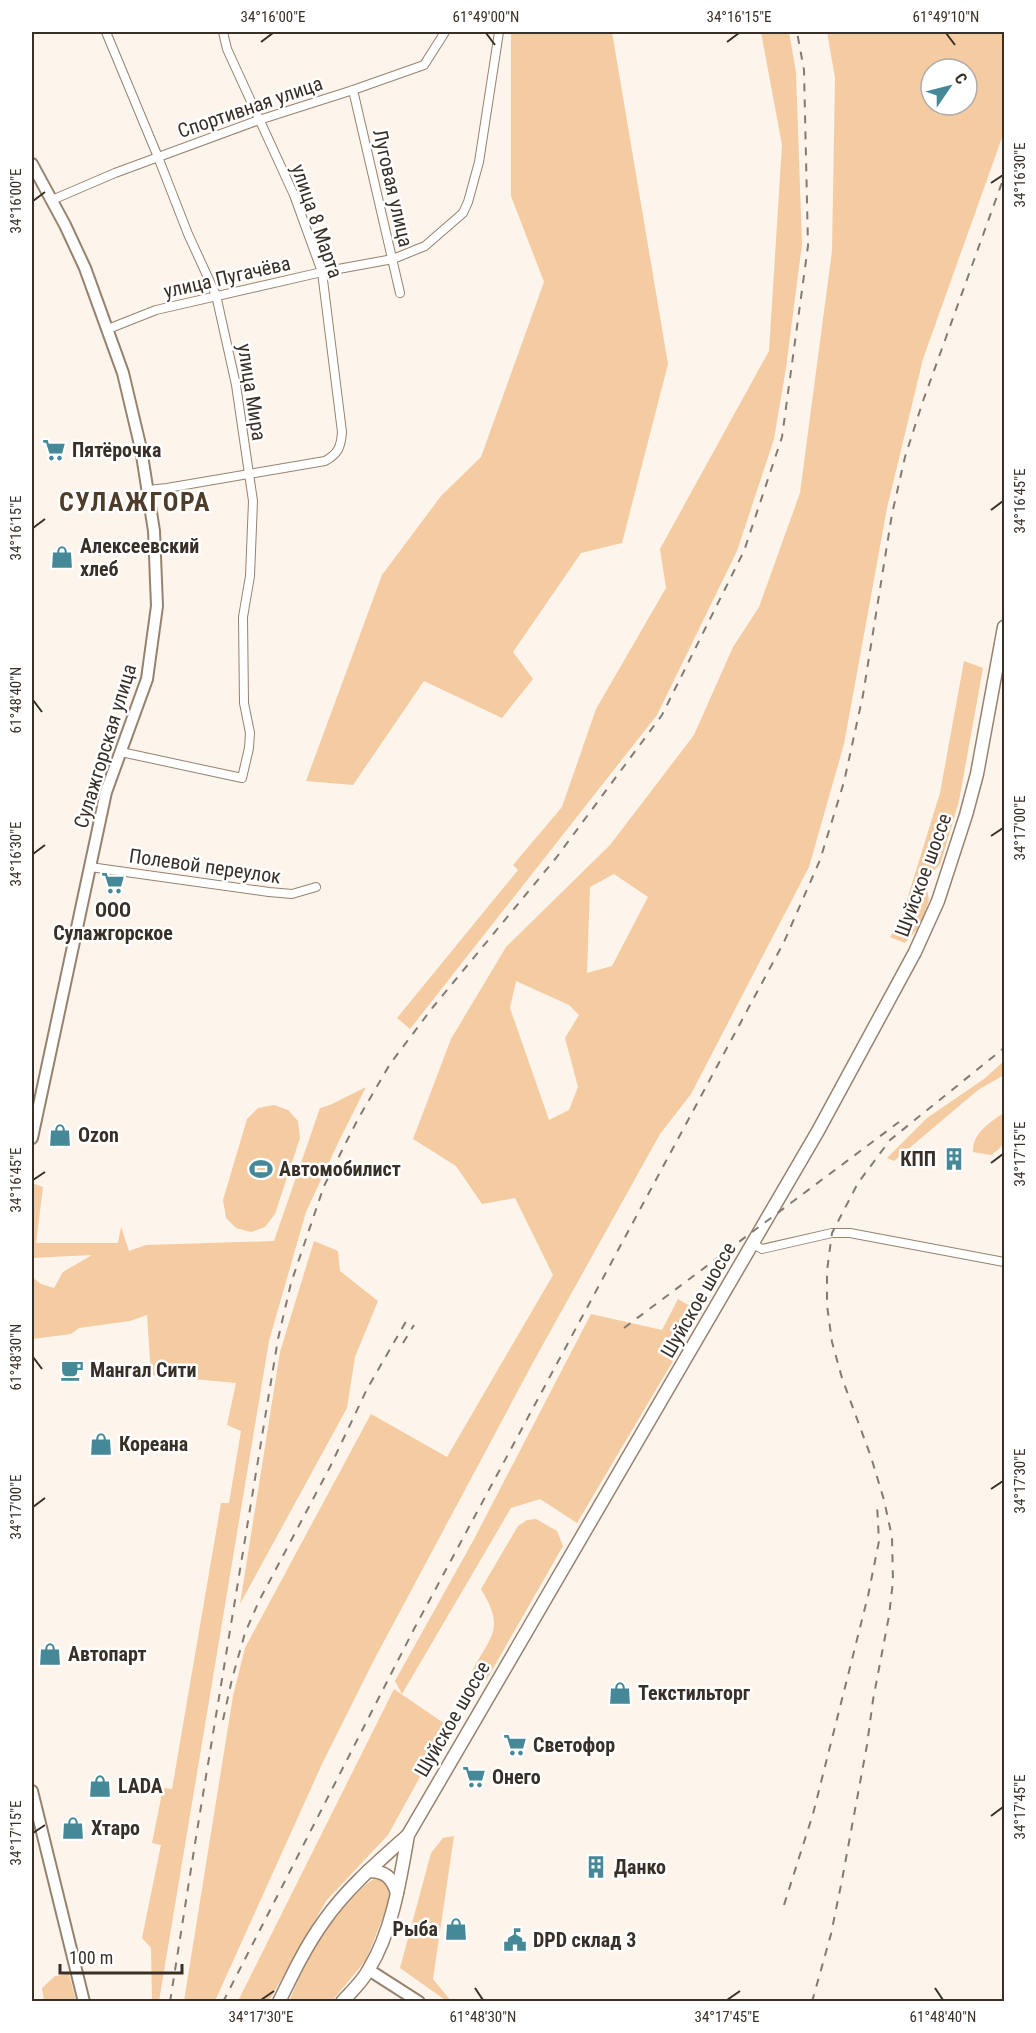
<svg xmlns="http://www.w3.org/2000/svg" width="1036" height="2033" viewBox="0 0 1036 2033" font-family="'Roboto Condensed',sans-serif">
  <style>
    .green { fill: #f5cba1; fill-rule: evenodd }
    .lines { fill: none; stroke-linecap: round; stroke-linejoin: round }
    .street-casing { stroke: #97826e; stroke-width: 10 }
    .secondary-casing { stroke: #97826e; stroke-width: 14 }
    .primary-casing { stroke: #97826e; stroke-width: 15 }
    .street { stroke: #fff; stroke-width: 8 }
    .secondary { stroke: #fff; stroke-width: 10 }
    .primary { stroke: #fff; stroke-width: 12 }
    .rail { stroke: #837a72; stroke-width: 2; stroke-dasharray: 8 8; stroke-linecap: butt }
    .ticks { fill: none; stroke: #382f27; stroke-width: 2 }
    .labels { text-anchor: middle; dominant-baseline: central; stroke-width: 5; stroke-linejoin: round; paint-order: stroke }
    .street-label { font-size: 20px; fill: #382f27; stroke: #fff }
    .poi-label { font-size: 20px; font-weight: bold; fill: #382f27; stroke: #fff; text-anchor: start }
    .district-label { font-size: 26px; font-weight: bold; letter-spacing: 1.5px; fill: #4f3d2a; stroke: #fff }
    .neatline { fill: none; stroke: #382f27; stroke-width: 2 }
    .ticks-label { font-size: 15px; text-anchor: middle; fill: #382f27 }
  </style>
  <rect width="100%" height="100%" fill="#fdf4eb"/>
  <g class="green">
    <path d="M511,32H612L668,364L622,543L581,553L513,652L533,679L502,718L424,681L353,785L306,781L382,575L441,496L481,457L544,282L511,196Z"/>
    <path d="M761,32H789L796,72L802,244L786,368L774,439L737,551L657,715L410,1029L397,1018L518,870L513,865L562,807L596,709L666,588L660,549L769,351L782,145Z"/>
    <path d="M827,32H1004V132L923,359L887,508L844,744L809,867L691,1094L660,1134L536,1357L374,1660L322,1764L215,2001H184L233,1696L245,1648L371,1414L447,1457L553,1275L515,1198L482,1204L456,1166L413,1139L451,1039L506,947L610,845L694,735L733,647L759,607L800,493L832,251L835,78ZM931,69H967V105H931ZM614,874L648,897L612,966L587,973L590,887ZM516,981L569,1005L579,1015L565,1038L578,1087L569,1110L549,1120L510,1008Z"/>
    <path d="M964,661L983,668L959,801L940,865L925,878L929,900L920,926L905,943L890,937L901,919L940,793Z"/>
    <path d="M1004,1061V1075L978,1090L894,1161L887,1158L927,1118L984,1079Z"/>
    <path d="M366,1087L338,1143L306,1212L269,1341L159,2001H152L151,1948L142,1938L161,1845L152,1843L163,1788L172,1789L221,1503H229L241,1431L227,1425L236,1383L151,1375L147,1315L130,1321L79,1328L71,1334L32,1339V1277L41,1284L54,1288L63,1272L92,1255L32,1258V1183L43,1187L36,1243H118L121,1227L129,1251L146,1245L274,1241L320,1108L330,1105Z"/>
    <path d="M274,1105L288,1110L298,1121L300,1138L275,1214L265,1227L251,1232L236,1228L226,1218L223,1200L247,1119L258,1108Z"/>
    <path d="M1002,1114C1006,1122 1006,1136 1002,1145C1000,1149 995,1152 991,1155L973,1152C972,1134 989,1123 1002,1114Z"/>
    <path d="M314,1241L338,1251L340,1271L378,1301L355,1357L347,1408L240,1604L280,1352Z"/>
    <path d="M678,1299L702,1313L700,1316L686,1320L677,1335L679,1351L577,1523L540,1499L511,1508L402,1694L395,1681L473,1541L591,1314L662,1330Z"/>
    <path d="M536,1519L557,1531L563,1546L487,1679L481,1682L476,1680L472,1671C492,1634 505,1629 481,1589L518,1526L527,1520Z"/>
    <path d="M394,1689L448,1726L388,1835L326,1901L269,2001H238Z"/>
    <path d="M454,1836L433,1979L451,2001L448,2002L400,1968L431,1853L443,1838Z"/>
    <path d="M376,1878L383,1879L391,1889L390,1899L366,1960L332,2001L289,2002C306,1961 320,1931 351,1899C359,1891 366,1883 376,1878Z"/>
    <path d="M69,1974L76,2001H44L42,1988L55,1976Z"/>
  </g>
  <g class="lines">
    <g class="street-casing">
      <g id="street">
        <path d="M106,32L158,157L188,234L216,295L236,385L253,501L250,576L243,617L244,703L250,733L249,748L242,778L121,752"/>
        <path d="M353,90L400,293"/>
        <path d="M52,200L115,173L259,120L353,90L424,65L445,32"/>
        <path d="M108,329L156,310L322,272L393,259L425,246L463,213L468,202L479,162L499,32"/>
        <path d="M148,490L167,488L325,461C338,454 341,447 342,432L322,272L294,195L227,49L223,32"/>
        <path d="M90,867L269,892L292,894L316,887"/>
        <path d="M753,1244L762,1249L832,1233H850L1004,1262"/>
      </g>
    </g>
    <g class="secondary-casing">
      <g id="secondary">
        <path d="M32,164L65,225L85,268L123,373L141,449L154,531L157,606L147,679L106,792L32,1138"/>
        <path d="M32,1791L84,2002"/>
        <path d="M369,1970L419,2002"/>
      </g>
    </g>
    <g class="primary-casing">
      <g id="primary">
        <path d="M368,1871C385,1871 392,1877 397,1893"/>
        <path d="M279,2002C293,1973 306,1946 324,1921C347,1888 379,1861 408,1835"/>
        <path d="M342,2002C351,1992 363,1981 369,1969C393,1929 400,1880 408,1835L818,1131L915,952L938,901L966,815L977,774L1004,627"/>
      </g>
    </g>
    <use href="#street" class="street"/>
    <use href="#secondary" class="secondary"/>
    <use href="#primary" class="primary"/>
    <g class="rail">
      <path d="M624,1328L899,1122"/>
      <path d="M403,1343L414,1325"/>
      <path d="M223,1720L232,1679L245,1633L259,1601L330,1467L367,1389L408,1318"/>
      <path d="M784,1905L813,1814L868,1596L879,1541L877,1504"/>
      <path d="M170,2002L197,1831L278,1339L291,1283L324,1186L358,1119L390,1064L433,1007L556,858L662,715L744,551L782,437L808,246L804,70L797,32"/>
      <path d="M223,2002L414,1629L784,942L820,860L844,782L863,695L892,514L905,457L923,401L1004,177"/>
      <path d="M812,2002L831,1934L842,1880L867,1745L873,1700L889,1616L893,1581L892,1537L884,1500L871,1457L842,1378L832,1342L827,1305V1271L832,1233L858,1183L890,1140L1004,1048"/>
    </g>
  </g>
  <path class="ticks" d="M486,33L495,45M946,33L955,45M261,42L273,33M727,42L739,33M991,183L1003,175M33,201L45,192M991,510L1003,501M33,528L45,519M33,700L42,712M991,836L1003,828M33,854L45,845M991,1163L1003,1154M33,1180L45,1172M33,1357L42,1369M991,1489L1003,1481M33,1507L45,1498M991,1816L1003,1807M33,1833L45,1825M475,1988L483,2000M935,1988L943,2000M261,2000L274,1991M727,2000L740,1991"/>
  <defs>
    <g id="supermarket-bare" transform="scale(1.8)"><path d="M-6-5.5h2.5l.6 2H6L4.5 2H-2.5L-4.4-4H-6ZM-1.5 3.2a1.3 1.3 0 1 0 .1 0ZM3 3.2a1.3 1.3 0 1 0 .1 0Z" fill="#458898" stroke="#fff" stroke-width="2.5" paint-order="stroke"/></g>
    <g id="shop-bare" transform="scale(1.8)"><path d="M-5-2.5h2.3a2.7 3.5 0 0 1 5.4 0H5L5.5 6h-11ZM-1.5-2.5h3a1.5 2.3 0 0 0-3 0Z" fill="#458898" stroke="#fff" stroke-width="2.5" paint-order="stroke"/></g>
    <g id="building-bare" transform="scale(1.8)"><path d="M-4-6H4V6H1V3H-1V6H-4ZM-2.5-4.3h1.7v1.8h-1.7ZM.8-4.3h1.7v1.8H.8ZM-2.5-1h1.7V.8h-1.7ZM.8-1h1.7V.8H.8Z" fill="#458898" stroke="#fff" stroke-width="2.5" paint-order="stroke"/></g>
    <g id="stadium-bare" transform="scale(1.8)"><path d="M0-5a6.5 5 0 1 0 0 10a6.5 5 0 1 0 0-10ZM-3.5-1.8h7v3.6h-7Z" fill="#458898" stroke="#fff" stroke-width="2.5" paint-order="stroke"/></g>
    <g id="cafe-bare" transform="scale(1.8)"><path d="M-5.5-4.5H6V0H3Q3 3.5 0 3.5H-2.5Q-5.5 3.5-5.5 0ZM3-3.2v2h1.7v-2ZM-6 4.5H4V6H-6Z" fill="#458898" stroke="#fff" stroke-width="2.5" paint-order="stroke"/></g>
    <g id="civic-bare" transform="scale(1.8)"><path d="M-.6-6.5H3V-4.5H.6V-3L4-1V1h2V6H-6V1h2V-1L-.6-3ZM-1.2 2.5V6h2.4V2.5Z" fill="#458898" stroke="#fff" stroke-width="2.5" paint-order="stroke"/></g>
  </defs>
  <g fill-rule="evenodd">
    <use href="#supermarket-bare" x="54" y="450"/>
    <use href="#shop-bare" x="62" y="557"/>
    <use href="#supermarket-bare" x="113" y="883"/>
    <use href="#shop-bare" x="60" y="1135"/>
    <use href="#building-bare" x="954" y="1159"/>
    <use href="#stadium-bare" x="261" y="1169"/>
    <use href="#cafe-bare" x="72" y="1370"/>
    <use href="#shop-bare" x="101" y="1444"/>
    <use href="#shop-bare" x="50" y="1654"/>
    <use href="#shop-bare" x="620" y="1693"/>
    <use href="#supermarket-bare" x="515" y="1745"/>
    <use href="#supermarket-bare" x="474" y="1777"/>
    <use href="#shop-bare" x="100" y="1786"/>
    <use href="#shop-bare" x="73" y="1828"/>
    <use href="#building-bare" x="596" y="1867"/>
    <use href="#shop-bare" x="456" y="1929"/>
    <use href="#civic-bare" x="515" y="1940"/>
  </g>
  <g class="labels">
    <g class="street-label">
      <text transform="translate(250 107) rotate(-19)">Спортивная улица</text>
      <text transform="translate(393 188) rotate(77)">Луговая улица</text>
      <text transform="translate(317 221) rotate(71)">улица 8 Марта</text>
      <text transform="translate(227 277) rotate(-13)">улица Пугачёва</text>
      <text transform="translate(252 392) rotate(81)">улица Мира</text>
      <text transform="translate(105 746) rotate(-73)">Сулажгорская улица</text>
      <text transform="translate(205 866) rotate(8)">Полевой переулок</text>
      <text transform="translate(923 875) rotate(-70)">Шуйское шоссе</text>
      <text transform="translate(698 1300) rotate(-60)">Шуйское шоссе</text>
      <text transform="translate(452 1719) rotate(-60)">Шуйское шоссе</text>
    </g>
    <g class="poi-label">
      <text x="72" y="450">Пятёрочка</text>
      <text x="80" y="546">Алексеевский<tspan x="80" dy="23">хлеб</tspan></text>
      <text x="113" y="910" text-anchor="middle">ООО<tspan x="113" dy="23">Сулажгорское</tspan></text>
      <text x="78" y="1135">Ozon</text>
      <text x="936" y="1159" text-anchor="end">КПП</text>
      <text x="279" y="1169">Автомобилист</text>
      <text x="90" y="1370">Мангал Сити</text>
      <text x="119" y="1444">Кореана</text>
      <text x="68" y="1654">Автопарт</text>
      <text x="638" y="1693">Текстильторг</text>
      <text x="533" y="1745">Светофор</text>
      <text x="492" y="1777">Онего</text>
      <text x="118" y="1786">LADA</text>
      <text x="91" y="1828">Хтаро</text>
      <text x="614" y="1867">Данко</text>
      <text x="438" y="1929" text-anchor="end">Рыба</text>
      <text x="533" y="1940">DPD склад 3</text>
    </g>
    <g class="district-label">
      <text x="135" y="502">СУЛАЖГОРА</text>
    </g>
  </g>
  <rect width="1036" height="2033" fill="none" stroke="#ffffff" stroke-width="66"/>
  <g transform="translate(949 87) rotate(55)"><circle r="28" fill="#ffffff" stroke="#afaca9" stroke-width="1.5"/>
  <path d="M0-4.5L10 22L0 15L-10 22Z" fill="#458898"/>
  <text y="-9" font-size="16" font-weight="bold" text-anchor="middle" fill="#382f27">С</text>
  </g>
  <path d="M60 1964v9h122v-9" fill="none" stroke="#382f27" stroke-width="3"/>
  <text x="69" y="1964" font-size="18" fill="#382f27" stroke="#ffffff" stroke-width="4.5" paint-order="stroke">100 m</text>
  <rect x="33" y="33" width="970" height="1967" class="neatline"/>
  <g class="ticks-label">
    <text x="273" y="22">34°16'00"E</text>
    <text x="486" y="22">61°49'00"N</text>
    <text x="739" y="22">34°16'15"E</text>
    <text x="946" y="22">61°49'10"N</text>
    <text transform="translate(1020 175) rotate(-90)" y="5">34°16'30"E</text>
    <text transform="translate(16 201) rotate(-90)" y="5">34°16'00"E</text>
    <text transform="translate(1020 501) rotate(-90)" y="5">34°16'45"E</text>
    <text transform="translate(16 528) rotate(-90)" y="5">34°16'15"E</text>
    <text transform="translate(16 700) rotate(-90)" y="5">61°48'40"N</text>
    <text transform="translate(1020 828) rotate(-90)" y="5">34°17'00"E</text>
    <text transform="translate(16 854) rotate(-90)" y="5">34°16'30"E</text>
    <text transform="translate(1020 1154) rotate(-90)" y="5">34°17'15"E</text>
    <text transform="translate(16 1180) rotate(-90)" y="5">34°16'45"E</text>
    <text transform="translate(16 1357) rotate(-90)" y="5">61°48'30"N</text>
    <text transform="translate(1020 1481) rotate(-90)" y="5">34°17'30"E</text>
    <text transform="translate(16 1507) rotate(-90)" y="5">34°17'00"E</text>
    <text transform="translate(1020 1807) rotate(-90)" y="5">34°17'45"E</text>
    <text transform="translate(16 1833) rotate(-90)" y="5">34°17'15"E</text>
    <text x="261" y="2022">34°17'30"E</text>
    <text x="483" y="2022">61°48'30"N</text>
    <text x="727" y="2022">34°17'45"E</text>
    <text x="943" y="2022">61°48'40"N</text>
  </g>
</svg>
